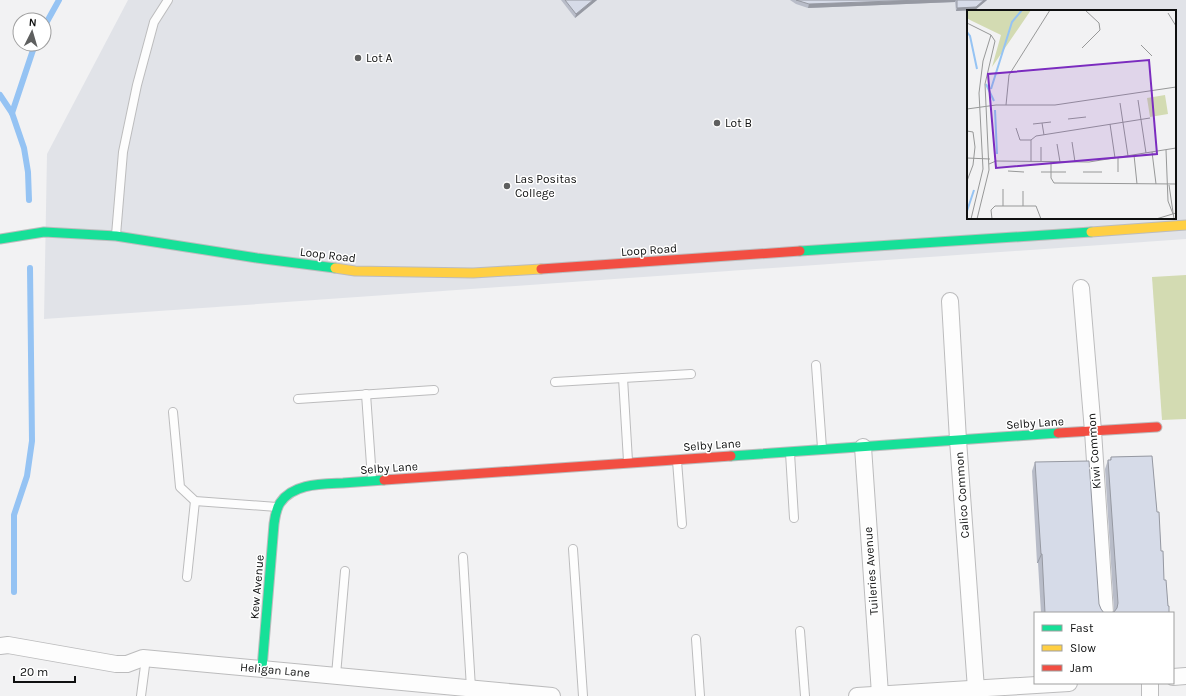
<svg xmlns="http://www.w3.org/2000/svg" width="1186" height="696" viewBox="0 0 1186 696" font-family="Karla,sans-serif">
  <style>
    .built { fill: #e1e3e8; fill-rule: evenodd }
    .green { fill: #d3dbb2 }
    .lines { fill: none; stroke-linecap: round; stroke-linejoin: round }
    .stream { stroke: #95c3f3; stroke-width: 6 }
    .lane-casing { stroke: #bcbcbd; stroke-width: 10 }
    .street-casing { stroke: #bcbcbd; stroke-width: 18 }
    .fast-casing { stroke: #bcbcbd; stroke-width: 11 }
    .slow-casing { stroke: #bcbcbd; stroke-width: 11 }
    .jam-casing { stroke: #bcbcbd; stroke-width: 11 }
    .lane { stroke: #fdfdfd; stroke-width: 8 }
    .street { stroke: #fdfdfd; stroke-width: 16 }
    .fast { stroke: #16e098; stroke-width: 9 }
    .slow { stroke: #ffcf43; stroke-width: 9 }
    .jam { stroke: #f24e42; stroke-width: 9 }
    .wall { fill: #b8bcc8 }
    .shaded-wall { fill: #9699a2 }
    .building { fill: #d6dbe8; stroke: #9699a2 }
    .poi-dot { fill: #5e5f5f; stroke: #fff; stroke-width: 1.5 }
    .labels { text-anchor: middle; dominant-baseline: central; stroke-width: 3; stroke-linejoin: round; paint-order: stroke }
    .poi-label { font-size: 12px; fill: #0f1010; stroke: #fff; text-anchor: start }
    .street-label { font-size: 12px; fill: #0f1010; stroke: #fff }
    .inset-river { fill: none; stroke: #95c3f3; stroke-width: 2 }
    .inset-road { fill: none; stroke: #979898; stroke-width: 1 }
    .view { fill: #7b2cbf; fill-opacity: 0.15; stroke: #7b2cbf; stroke-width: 2 }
    .inset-edge { fill: none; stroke: #0f1010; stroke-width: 2 }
  </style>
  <rect width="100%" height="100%" fill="#f2f2f3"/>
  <path class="built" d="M128,0H1186V239L44,319L47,154ZM968,11H1175V218H968Z"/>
  <path class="green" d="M1186,275V419L1162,420L1152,277Z"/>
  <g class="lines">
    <g class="stream">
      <path d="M44,27L59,0"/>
      <path d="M0,95L12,113L24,148L28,172L29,200"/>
      <path d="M12,113L35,44"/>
      <path d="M14,592V515L27,476L32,441L30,268"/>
    </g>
    <g class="lane-casing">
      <g id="lane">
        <path d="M116,235L123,152L137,85L154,22L168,0"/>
        <path d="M816,365L822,448"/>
        <path d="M623,378L628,461"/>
        <path d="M555,382L691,374"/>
        <path d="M366,394L372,479"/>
        <path d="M298,399L434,390"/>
        <path d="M173,412L180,487L195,501L277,507"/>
        <path d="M790,453L794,518"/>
        <path d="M677,461L682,524"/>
        <path d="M573,549L583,696"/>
        <path d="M463,557L471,688"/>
        <path d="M187,577L195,501"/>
        <path d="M800,631L805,696"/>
        <path d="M696,639L700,696"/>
        <path d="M336,675L345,571"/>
        <path d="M141,696L146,658"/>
      </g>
    </g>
    <g class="street-casing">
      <g id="street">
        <path d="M1081,288L1093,431L1105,613"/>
        <path d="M950,301L958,440L976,689"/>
        <path d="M863,447L880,694"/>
        <path d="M0,646L8,645L116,664H127L143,658L552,696"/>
        <path d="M1173,677L1186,676"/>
        <path d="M1150,683V696"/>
        <path d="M857,696L1069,683"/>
      </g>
    </g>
    <g class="fast-casing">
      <g id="fast">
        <path d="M0,239L44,232L116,236L257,258L335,268"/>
        <path d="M800,251L1091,232"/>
        <path d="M731,456L1058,433"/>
        <path d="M262,668L274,524C275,517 276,509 280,503C293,483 323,484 343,483C357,482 370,481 384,480"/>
      </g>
    </g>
    <g class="slow-casing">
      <g id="slow">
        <path d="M1091,232L1186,225"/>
        <path d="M335,268L355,271L473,273L541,269"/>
      </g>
    </g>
    <g class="jam-casing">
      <g id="jam">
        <path d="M541,269L800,251"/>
        <path d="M1058,433L1157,427"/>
        <path d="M384,480L731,456"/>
      </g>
    </g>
    <use href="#lane" class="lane"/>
    <use href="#street" class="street"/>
    <use href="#fast" class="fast"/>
    <use href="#slow" class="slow"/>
    <use href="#jam" class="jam"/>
  </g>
  <g class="wall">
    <path d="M561,0H597L575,18Z"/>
    <path d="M790,0H987L975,10L956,11L955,2L808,8L796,4Z"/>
    <path d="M1152,456L1157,512H1159L1161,551H1163L1164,580H1166L1168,606H1169V613H1110L1114,611L1105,469L1108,460H1110L1111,457Z"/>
    <path d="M1035,462L1101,609L1104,613H1108H1041L1038,563H1037L1032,471Z"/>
  </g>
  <g class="shaded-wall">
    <path d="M593,0H597L575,18L576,14Z"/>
    <path d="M921,0H956L955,2L808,8L809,4Z"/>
    <path d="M984,0H987L975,10L956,11L957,8Z"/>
    <path d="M1041,554H1042L1038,563H1037Z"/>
  </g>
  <g class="building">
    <path d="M565,0H593L576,14Z"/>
    <path d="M796,0H921L809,4Z"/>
    <path d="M957,0H984L976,7L957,8Z"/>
    <path d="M1152,456L1157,512H1159L1161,551H1163L1164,580H1166L1168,606H1169V613H1110L1114,612L1117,608L1118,603L1108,460H1111V457Z"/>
    <path d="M1089,461L1099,604L1101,609L1104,613H1108H1045L1042,554H1041L1035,462Z"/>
  </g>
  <g class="poi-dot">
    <circle cx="358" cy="58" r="4"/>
    <circle cx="717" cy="123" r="4"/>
    <circle cx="507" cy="186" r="4"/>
  </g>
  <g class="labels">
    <g class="poi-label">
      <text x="366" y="58">Lot A</text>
      <text x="725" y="123">Lot B</text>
      <text x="515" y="179">Las Positas<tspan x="515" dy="14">College</tspan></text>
    </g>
    <g class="street-label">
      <text transform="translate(649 250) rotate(-4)">Loop Road</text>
      <text transform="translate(328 255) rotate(7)">Loop Road</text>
      <text transform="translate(1035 423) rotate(-4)">Selby Lane</text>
      <text transform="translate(712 445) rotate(-4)">Selby Lane</text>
      <text transform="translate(1094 451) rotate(-94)">Kiwi Common</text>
      <text transform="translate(389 468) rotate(-4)">Selby Lane</text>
      <text transform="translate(962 495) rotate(-94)">Calico Common</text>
      <text transform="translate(871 571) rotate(-94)">Tuileries Avenue</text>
      <text transform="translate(257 587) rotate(-85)">Kew Avenue</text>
      <text transform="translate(275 670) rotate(5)">Heligan Lane</text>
    </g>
  </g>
  <g transform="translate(967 10)">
    <rect width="209" height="209" fill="#f2f2f3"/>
    <path d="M0,0H64L25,57L34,25L3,10L0,8ZM198,85L201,104L183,107L180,88Z" fill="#d3dbb2"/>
    <path class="inset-river" d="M0,22L3,26L10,59M19,74L27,91M24,79L45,12L55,0M28,100L30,144M0,201L7,180"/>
    <path class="inset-road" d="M201,3L209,16M0,13L24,25L28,31L18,74L22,160L10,209M174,35L185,46M115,38L133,20L132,13L118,0M171,90L179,143M153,93L161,146M39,95L42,65L83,0M0,99L29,95H88L209,77M101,109L119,107M75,113L77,125M66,114L84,112M143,114L148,148M49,118L53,130H64M0,121L6,122L8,137L6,155L0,171M64,130L69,126L183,108M105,132L108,152M90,134L93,152M74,137V152M199,140L201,191L206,204M185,142L189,174M167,145L170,174M0,148L23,149M64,152V130M84,152V168L87,173L209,174M22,154L29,151L122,152L209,138M41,161L57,162M74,162H99M116,162H135M151,162V147M202,175L207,209M56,181V196M36,196V179M4,209L16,159L12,83L16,51L24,25M25,209L24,200L28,196H69L74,209M189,209L209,203"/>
    <path class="view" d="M182,50L190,144L29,158L21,64Z"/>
    <rect width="209" height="209" class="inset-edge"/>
  </g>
  <rect x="1034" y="612" width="140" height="72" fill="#ffffff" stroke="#9f9f9f"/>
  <rect x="1042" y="625" width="20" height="6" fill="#16e098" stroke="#9f9f9f"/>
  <text x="1070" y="632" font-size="12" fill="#0f1010">Fast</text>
  <rect x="1042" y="645" width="20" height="6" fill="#ffcf43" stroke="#9f9f9f"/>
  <text x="1070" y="652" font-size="12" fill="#0f1010">Slow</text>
  <rect x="1042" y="665" width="20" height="6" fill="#f24e42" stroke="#9f9f9f"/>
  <text x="1070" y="672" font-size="12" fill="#0f1010">Jam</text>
  <g transform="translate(32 32) rotate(5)"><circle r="19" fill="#ffffff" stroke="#9f9f9f"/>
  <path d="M0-3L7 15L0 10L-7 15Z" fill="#5e5f5f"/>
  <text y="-6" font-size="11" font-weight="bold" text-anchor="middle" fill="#0f1010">N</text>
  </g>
  <path d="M14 676v6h61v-6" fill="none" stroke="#0f1010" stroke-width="2"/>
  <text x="20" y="676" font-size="12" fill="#0f1010" stroke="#ffffff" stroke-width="3" paint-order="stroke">20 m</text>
</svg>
